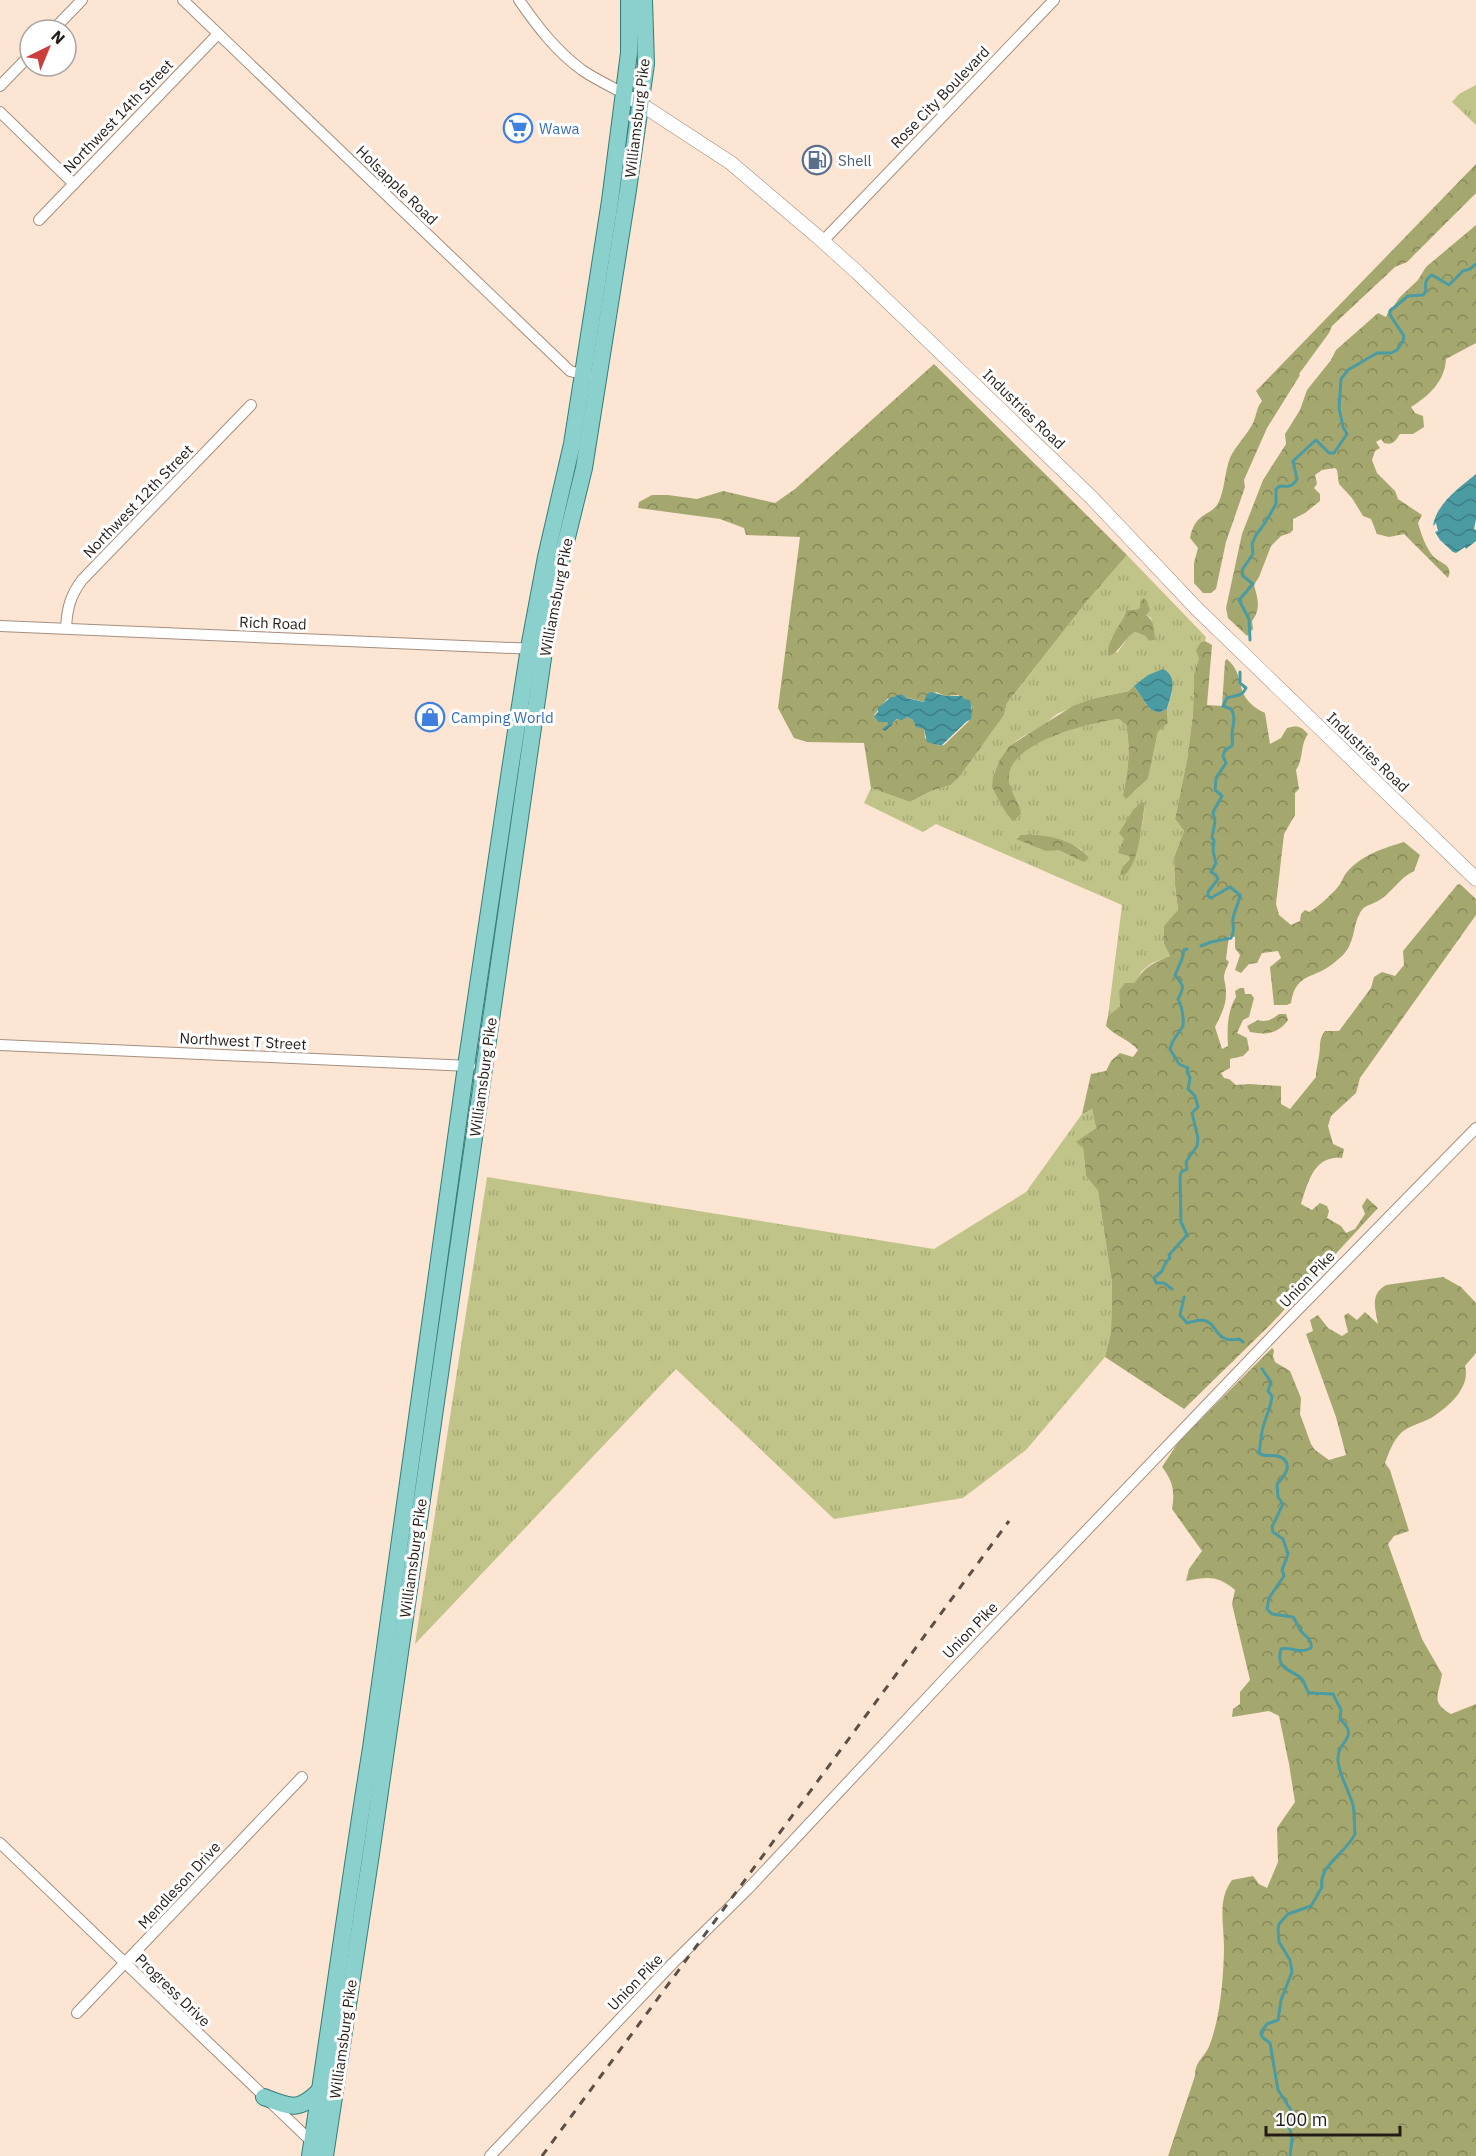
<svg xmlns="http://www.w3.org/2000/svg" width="1476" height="2156" viewBox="0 0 1476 2156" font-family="'IBM Plex Sans',sans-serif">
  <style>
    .grass { fill: url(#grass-tufts); fill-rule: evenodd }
    .forest { fill: url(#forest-crowns); fill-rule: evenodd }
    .water { fill: url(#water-waves) }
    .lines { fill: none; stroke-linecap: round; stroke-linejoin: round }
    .stream { stroke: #4b9ba3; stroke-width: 3 }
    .minor-casing { stroke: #a58f7f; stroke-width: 12 }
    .tertiary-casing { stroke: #a58f7f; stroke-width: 15 }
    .primary-casing { stroke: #347e77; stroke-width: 18 }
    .minor { stroke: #fff; stroke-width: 10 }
    .tertiary { stroke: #fff; stroke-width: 14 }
    .primary { stroke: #8ad1cd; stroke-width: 16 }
    .rail { stroke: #5b4f46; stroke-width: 3; stroke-dasharray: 8 8; stroke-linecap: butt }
    .labels { text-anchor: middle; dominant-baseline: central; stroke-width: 6; stroke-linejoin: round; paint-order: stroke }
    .street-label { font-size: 15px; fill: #251c16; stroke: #fff }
    .shop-label { font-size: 15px; fill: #366cbe; stroke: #fff; text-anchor: start }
    .service-label { font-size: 15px; fill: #4e5e75; stroke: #fff; text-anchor: start }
  </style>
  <defs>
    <pattern id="grass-tufts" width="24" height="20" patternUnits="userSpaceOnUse" patternTransform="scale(1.5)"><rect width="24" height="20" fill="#c1c488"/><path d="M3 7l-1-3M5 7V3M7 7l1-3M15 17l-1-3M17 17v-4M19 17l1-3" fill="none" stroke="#a6a875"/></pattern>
    <pattern id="forest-crowns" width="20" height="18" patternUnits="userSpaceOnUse" patternTransform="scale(1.5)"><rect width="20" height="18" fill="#a5a86e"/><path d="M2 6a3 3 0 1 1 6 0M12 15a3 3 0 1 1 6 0" fill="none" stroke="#868859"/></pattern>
    <pattern id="water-waves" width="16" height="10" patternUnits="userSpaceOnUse" patternTransform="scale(1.5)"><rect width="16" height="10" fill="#4b9ba3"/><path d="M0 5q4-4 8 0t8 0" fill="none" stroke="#3e7e84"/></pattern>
  </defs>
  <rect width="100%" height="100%" fill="#fde5d3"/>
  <g class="grass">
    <path d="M1476,85V125L1452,102L1459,94Z"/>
    <path d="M1127,555L1206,637L1205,641L1201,642L1199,658L1194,674L1193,714L1187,760L1175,819L1184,831L1174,857L1175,885L1178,910L1164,944L1170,956L1152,963L1142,971L1134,983L1119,991L1120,1006L1108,1016L1122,905L936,824L923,832L864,803L871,788L910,802L931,791L951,785L961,775L1004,715L1007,703L1088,600ZM1140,602L1146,615L1151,618L1155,640L1149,641L1145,636L1135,632L1130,635L1117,653L1111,639L1119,628L1126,610L1139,609ZM1148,675L1172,693L1167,709L1168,723L1158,732L1148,779L1134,792L1123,795C1128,771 1131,750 1126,725L1119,719C1090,723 1012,741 1008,776C1007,787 1014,796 1020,805L993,777L999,761L1009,746L1022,737L1040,728L1057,714L1091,699L1129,691ZM1145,804L1141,833L1125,875L1123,866L1130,859C1129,853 1125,846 1124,840C1123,824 1131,810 1145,804ZM1030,834C1049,836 1065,840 1082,850L1071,856L1058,850L1016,838L1020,835Z"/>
    <path d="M1092,1109L1096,1128L1077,1142L1083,1148L1086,1176L1098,1191L1112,1283L1111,1332L1105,1357L1026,1450L963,1498L834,1519L676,1369L415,1644L487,1177L934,1249L1026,1192L1082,1114Z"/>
  </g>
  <g class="forest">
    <path d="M1476,164V193L1407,262L1395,267L1332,326L1329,333L1299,374L1300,375L1267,428L1244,480L1245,487L1226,542L1216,589L1211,593H1203L1194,583V563L1198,548L1190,538C1196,509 1213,518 1220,499C1225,486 1225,471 1230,458C1236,445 1247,435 1253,423C1257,415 1256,408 1262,401L1256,391Z"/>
    <path d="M1476,225V343L1446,359C1445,381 1429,396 1411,407L1415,413L1423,416L1424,427L1413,434H1400C1396,440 1393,446 1384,443L1381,439L1376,442L1380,448L1375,451L1372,460L1377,473L1395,491L1398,499L1422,515L1418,523C1421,534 1426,548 1433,556C1440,564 1454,564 1448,578L1404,534L1389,537L1377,534L1371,519L1363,516L1352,498L1339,484L1337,470L1335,468L1322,470L1315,475L1317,484L1314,488L1320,494V501L1305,513L1293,519V530L1290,533L1281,536L1271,546L1259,577L1254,585C1258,599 1261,609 1252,621L1253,629L1247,636L1228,618L1226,608L1242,534L1263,480L1286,444L1285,434L1300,410L1307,390L1331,360L1336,350L1378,313L1386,317L1390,308L1393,307L1400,297L1418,280L1426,267Z"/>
    <path d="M934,364L1127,555L1088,600L1007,703L1004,715L961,775L951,785L931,791L910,802L871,788L864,743L807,742L794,738L778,708L800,537L746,535L744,528L720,519L638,508L639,502L652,495H668L697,499L723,491L775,503L795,489ZM936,692L946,696L958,695L972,707L969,721L944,745L939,746L925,738L924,728H919L913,720L907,717L898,719L884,727L888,724L887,722H878L874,715L887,699L904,697L925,702Z"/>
    <path d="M1143,598L1147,601L1150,610L1146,615C1155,621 1154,630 1155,640L1149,641L1145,636L1135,632C1124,638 1121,651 1109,656C1104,642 1123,624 1126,610L1139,609L1140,602Z"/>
    <path d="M1205,641L1212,645L1207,705L1222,706L1225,661L1227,659C1248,677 1231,697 1265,713L1270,744L1281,738L1287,728C1297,725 1301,726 1308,734C1300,745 1304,758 1296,770L1299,789L1295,793V815L1284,834L1276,904L1279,915L1291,925L1300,921L1301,914L1305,910L1309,912C1316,909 1332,894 1337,888C1342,883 1343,876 1347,872C1363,854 1382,849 1404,842L1420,855L1414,871C1399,878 1392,893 1378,901C1371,905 1364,905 1360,913C1354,923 1355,934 1350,944C1348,951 1340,958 1335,962C1315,980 1296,971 1291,1003L1287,1005H1274L1270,967L1281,958L1278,951L1262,953L1257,963L1249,964L1241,973L1235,970L1240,955L1235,948V937L1229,936L1226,959L1229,962C1220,982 1226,976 1226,994C1226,1007 1220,1016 1215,1027L1222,1049L1228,1046C1227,1030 1227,1011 1236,997L1235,991L1240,988H1244L1245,994H1251L1254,998L1249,1017L1243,1020L1237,1033L1247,1038L1249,1050L1243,1056L1230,1059V1068L1221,1073L1224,1078L1229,1079L1236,1085L1249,1084L1281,1086V1104L1290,1109L1316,1077C1316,1069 1318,1064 1319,1056C1321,1046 1318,1040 1325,1031H1339L1371,988L1374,977L1382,972L1395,976L1404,965L1403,951L1457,885L1460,884L1476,899V915L1360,1078L1356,1093L1331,1116L1328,1126L1333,1144L1344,1149L1342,1158C1314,1155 1308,1182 1301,1204L1312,1210L1320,1203L1327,1206L1329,1211L1327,1218L1341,1226L1346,1233L1355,1229L1365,1214L1362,1206L1367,1198L1378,1208L1271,1324L1184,1409L1105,1357L1111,1332L1112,1283L1098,1191L1086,1176L1083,1148L1076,1142L1096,1128L1092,1109L1082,1114L1091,1074L1106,1071L1111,1061L1120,1053L1133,1057L1138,1050C1129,1039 1116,1037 1106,1026L1108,1016L1120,1006L1119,991L1125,983H1134C1145,967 1152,963 1170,956L1164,944V926L1178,910L1175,885L1174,857L1184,831L1175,819L1187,760L1193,714L1194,674L1199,658L1196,650L1201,642Z"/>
    <path d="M1134,686L1149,708L1158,713L1167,709L1168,723L1158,732L1148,779L1126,799L1123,795C1128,771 1131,750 1126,725L1119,719C1090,723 1013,741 1009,775C1007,790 1020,800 1021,814L1013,821L1006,813L992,787L993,777L999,761L1009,746L1073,706L1091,699L1129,691Z"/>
    <path d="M1142,802L1145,804C1141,825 1140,861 1125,875H1120L1123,866L1130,859L1129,856L1118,853L1124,839L1119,833L1133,810Z"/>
    <path d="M1030,834C1051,836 1074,840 1089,858L1084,862L1058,850L1046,851L1016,839L1020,835Z"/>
    <path d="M1279,1014H1286L1288,1020C1278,1034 1266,1035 1250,1032L1247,1026L1258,1020C1266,1023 1273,1019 1279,1014Z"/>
    <path d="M1443,1277L1461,1287L1476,1303V1353L1465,1366C1471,1388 1448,1407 1431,1418C1422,1423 1408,1426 1401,1433C1393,1441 1389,1452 1385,1463L1390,1470L1409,1531L1394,1536L1388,1544L1422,1639L1442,1674C1439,1695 1430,1702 1451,1714L1476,1704V2156H1168L1195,2076C1195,2060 1205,2058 1210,2044C1217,2025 1220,2005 1222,1985C1223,1972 1224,1960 1224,1947C1224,1924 1217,1900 1232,1880L1253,1876L1259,1884L1267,1888L1278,1862L1277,1828L1295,1802L1289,1764L1279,1716L1269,1711L1232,1717L1233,1709L1240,1704V1692L1250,1680L1232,1604L1235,1590C1217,1575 1208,1577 1186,1581L1189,1569L1202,1551L1172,1509C1175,1492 1173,1481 1162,1467L1179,1441L1272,1348L1274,1350L1273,1356L1275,1362L1290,1371L1301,1398L1300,1414L1311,1444L1315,1450L1329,1460L1346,1455L1336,1417L1306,1334L1313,1331L1310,1320L1318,1315L1328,1328L1342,1336L1348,1332L1344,1316L1348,1313L1357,1320L1365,1312L1378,1324C1375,1308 1370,1294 1386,1285Z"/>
  </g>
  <g class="water">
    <path d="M1476,474V519L1474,529L1476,530V541L1466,549L1465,547L1456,553L1453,552L1440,540L1435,532L1438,531L1436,523L1433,526C1436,504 1460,487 1476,474Z"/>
    <path d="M1163,669C1179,677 1171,695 1167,709L1158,713L1149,708L1134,686L1148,675Z"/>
    <path d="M931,692L946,696H962L964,699L970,700L972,711L971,719L966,722L941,746L927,742L924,729L916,727L913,720L907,717L902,720L897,719L893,722L892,725L885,731L882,729L888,724L887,722H878L874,716L878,712V708L891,697H894L901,694L907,698L924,702L927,694Z"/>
  </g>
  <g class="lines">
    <g class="stream">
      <path d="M1250,640L1249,619L1239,600L1253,584L1243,576L1242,570L1253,554L1252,544L1256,535L1265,523L1276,504V489L1280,486C1289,487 1292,487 1297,479L1293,461L1316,440L1329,453H1334L1347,434L1343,427L1339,408L1341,379L1348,370L1377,353H1391L1397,350L1403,341L1404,336L1390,315V311L1408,296L1423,295L1426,291C1425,284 1425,279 1432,275L1449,285L1463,271L1470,269L1476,264"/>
      <path d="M1201,946L1211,942L1231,938C1236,930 1232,927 1233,919C1234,911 1239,903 1240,895L1230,887L1211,898L1208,896V892L1218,879L1216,875L1211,872L1216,863L1213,851L1214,840L1212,838L1215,821L1213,812L1222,796L1215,790L1216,778L1226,763L1223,756L1225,750L1232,746C1233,742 1232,739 1232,735C1232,725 1237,719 1231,709L1223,706L1227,698C1235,695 1242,697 1246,688L1240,683V672"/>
      <path d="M1172,1289L1164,1283H1156L1154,1278L1162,1271L1166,1262L1170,1258L1169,1255L1187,1235L1181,1222L1180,1177L1181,1172L1187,1169L1186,1162L1197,1146L1198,1138L1192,1113L1198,1107L1195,1096L1188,1089L1190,1078L1187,1072L1188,1068L1179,1064L1170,1049L1173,1041L1183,1026C1184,1019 1182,1006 1178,999C1184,987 1185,987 1175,975L1182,959L1184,950L1187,949"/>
      <path d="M1184,1297L1180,1315L1187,1323C1192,1322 1197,1320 1202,1320C1219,1322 1213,1344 1239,1339L1243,1342"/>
      <path d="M1262,1369L1271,1382L1268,1391L1272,1396C1271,1407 1267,1414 1264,1424C1261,1431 1261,1444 1259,1453C1265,1458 1270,1454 1278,1456C1295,1462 1285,1476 1277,1484L1278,1497L1283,1504L1272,1527L1273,1532L1283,1539L1288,1554L1282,1570L1284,1576L1269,1598L1267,1609L1272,1614L1293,1617C1297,1622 1298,1627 1301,1631C1306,1638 1312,1638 1311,1648C1297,1655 1293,1646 1281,1649C1275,1671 1291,1668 1302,1679C1305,1683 1306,1689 1309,1693L1333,1694L1341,1710L1340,1719C1361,1739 1337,1739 1338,1760C1339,1776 1349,1790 1353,1805C1355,1814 1354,1824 1355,1834C1347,1852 1318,1866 1322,1887L1311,1906L1288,1914L1279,1924L1278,1929L1279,1942L1290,1960L1292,1972L1281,2000L1278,2020L1267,2024L1261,2032L1262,2037L1270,2043L1278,2090L1291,2110L1292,2116L1289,2125L1292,2139L1290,2156"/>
    </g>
    <g class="minor-casing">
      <g id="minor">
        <path d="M183,0L570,371L589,376"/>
        <path d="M519,0C537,26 556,51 582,70C595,79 610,86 623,93"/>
        <path d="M53,30L82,0"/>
        <path d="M0,86L30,55"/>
        <path d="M0,112L74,184"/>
        <path d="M39,220L218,34"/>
        <path d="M823,241L1054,0"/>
        <path d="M0,626L535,649"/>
        <path d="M66,628C67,609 70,596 82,580L251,405"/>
        <path d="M0,1045L470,1066"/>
        <path d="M0,1843L314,2144"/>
        <path d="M77,2013L302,1777"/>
        <path d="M490,2156L673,1963L748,1889L955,1668L1281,1327L1476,1128"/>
      </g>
    </g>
    <g class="tertiary-casing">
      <path id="tertiary" d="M633,99L731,163L818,237L858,273L1091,497L1197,609L1476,879"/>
    </g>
    <g class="primary-casing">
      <g id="primary">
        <path d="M264,2097C292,2108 299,2112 322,2088"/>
        <path d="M310,2156C331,2020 349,1884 371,1748L466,1066L510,770L529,648L546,557L572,444L610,201L629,53V0"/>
        <path d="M325,2156L371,1854L544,651L558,574L584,468L628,190L646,64L644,0"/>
      </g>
    </g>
    <use href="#minor" class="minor"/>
    <use href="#tertiary" class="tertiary"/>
    <use href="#primary" class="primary"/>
    <path class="rail" d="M542,2156L1009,1521"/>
  </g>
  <defs>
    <g id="supermarket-ring" transform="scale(1.5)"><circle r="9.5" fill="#fff" stroke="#3f7fe0" stroke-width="1.5"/><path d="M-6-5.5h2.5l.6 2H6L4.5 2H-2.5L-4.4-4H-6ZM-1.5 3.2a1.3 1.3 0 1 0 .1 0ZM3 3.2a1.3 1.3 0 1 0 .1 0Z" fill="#3f7fe0"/></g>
    <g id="fuel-ring" transform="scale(1.5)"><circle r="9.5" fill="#fff" stroke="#5c6f8a" stroke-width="1.5"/><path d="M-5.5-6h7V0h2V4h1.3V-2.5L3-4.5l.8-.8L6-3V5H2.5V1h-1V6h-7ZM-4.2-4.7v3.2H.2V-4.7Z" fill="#5c6f8a"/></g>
    <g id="shop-ring" transform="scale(1.5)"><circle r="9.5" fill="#fff" stroke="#3f7fe0" stroke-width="1.5"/><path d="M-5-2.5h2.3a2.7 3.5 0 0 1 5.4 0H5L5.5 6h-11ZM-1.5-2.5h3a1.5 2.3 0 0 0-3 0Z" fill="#3f7fe0"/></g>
  </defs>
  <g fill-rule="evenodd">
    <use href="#supermarket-ring" x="518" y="128"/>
    <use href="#fuel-ring" x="817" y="160"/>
    <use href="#shop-ring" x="430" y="717"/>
  </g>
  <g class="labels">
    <g class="street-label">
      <text transform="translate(940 97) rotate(-46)">Rose City Boulevard</text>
      <text transform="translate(118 116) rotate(-46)">Northwest 14th Street</text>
      <text transform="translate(637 118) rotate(-83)">Williamsburg Pike</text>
      <text transform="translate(397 185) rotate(44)">Holsapple Road</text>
      <text transform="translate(1024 409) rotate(44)">Industries Road</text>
      <text transform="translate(138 501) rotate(-46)">Northwest 12th Street</text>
      <text transform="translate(556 597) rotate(-79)">Williamsburg Pike</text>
      <text transform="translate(273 623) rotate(2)">Rich Road</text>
      <text transform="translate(1368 752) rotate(44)">Industries Road</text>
      <text transform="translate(243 1041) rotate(3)">Northwest T Street</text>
      <text transform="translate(483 1077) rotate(-82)">Williamsburg Pike</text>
      <text transform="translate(1307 1279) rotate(-46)">Union Pike</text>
      <text transform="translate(413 1558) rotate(-82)">Williamsburg Pike</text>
      <text transform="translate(970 1630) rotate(-46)">Union Pike</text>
      <text transform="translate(179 1885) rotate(-47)">Mendleson Drive</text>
      <text transform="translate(635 1982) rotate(-46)">Union Pike</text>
      <text transform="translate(173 1990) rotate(44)">Progress Drive</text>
      <text transform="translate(343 2039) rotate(-82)">Williamsburg Pike</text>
    </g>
    <g class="shop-label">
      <text x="539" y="128">Wawa</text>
      <text x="451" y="717">Camping World</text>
    </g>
    <g class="service-label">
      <text x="838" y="160">Shell</text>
    </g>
  </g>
  <g transform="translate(48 48) rotate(43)"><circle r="28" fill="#ffffff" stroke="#a8a4a2" stroke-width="1.5"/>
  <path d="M0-4.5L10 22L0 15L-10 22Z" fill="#cd3f3c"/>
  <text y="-9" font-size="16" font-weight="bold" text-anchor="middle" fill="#251c16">N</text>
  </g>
  <path d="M1266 2126v9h134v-9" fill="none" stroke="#251c16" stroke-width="3"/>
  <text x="1275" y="2126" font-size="18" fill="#251c16" stroke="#ffffff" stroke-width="4.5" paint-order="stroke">100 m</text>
</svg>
